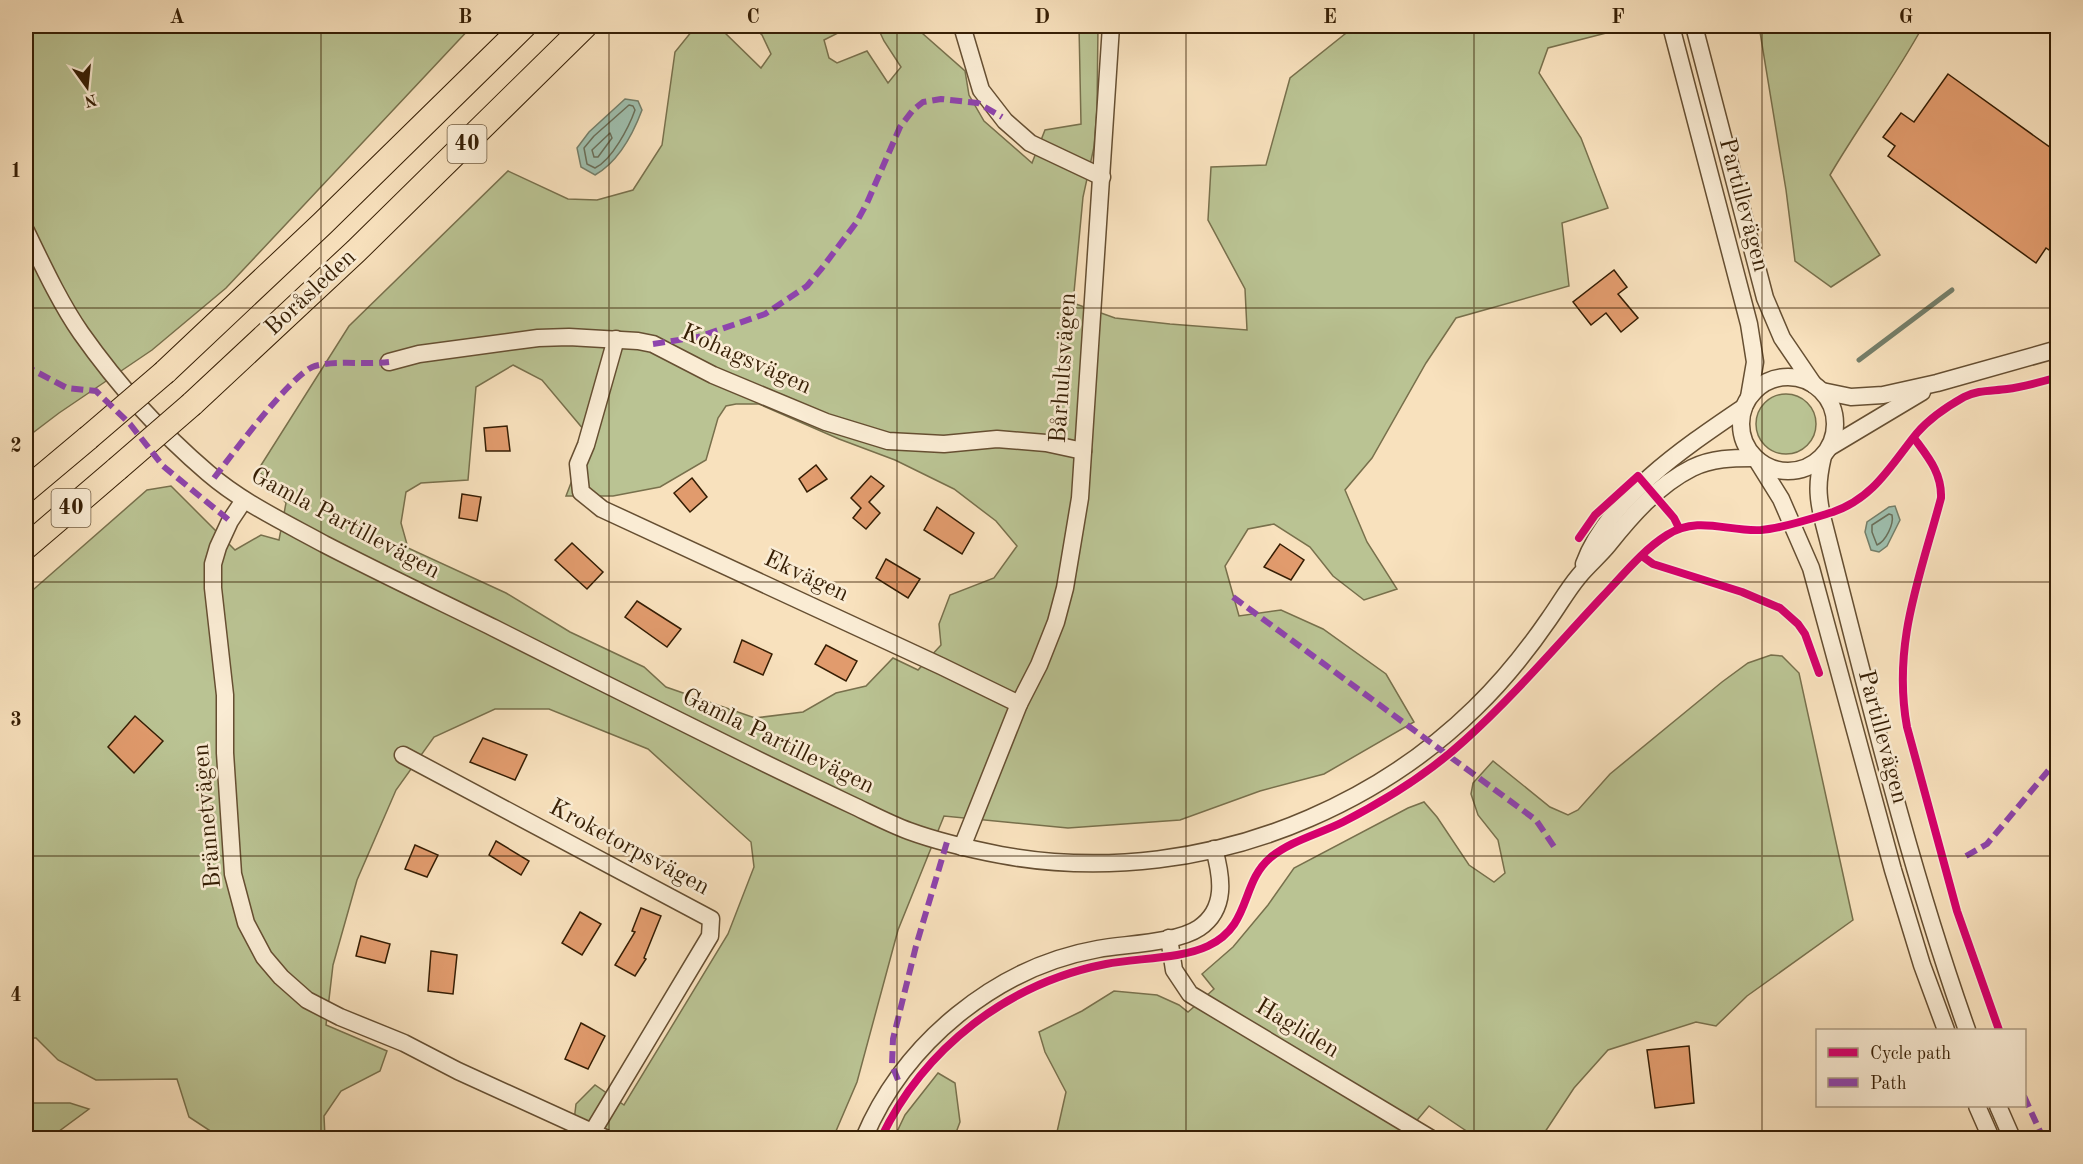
<svg xmlns="http://www.w3.org/2000/svg" width="2083" height="1164" viewBox="0 0 2083 1164" font-family="'Old Standard TT',serif">
  <style>
    .green { fill: #bac393; stroke: #78704c; stroke-width: 1.5; fill-rule: evenodd }
    .water { fill: #9ebead; stroke: #747e69; stroke-width: 1.5 }
    .lines { fill: none; stroke-linecap: round; stroke-linejoin: round }
    .shore { stroke: #6a6e58; stroke-width: 1.5 }
    .stream { stroke: #747e69; stroke-width: 5 }
    .building { fill: #e19b6d; stroke: #361e04; stroke-width: 1.5 }
    .minor-casing { stroke: #664f32; stroke-width: 19 }
    .highway-casing { stroke: #361e04; stroke-width: 26 }
    .minor { stroke: #faecd4; stroke-width: 16 }
    .highway { stroke: #f8e1bd; stroke-width: 24 }
    .highway-bridge-casing { stroke: #361e04; stroke-width: 26; stroke-linecap: butt }
    .highway-bridge { stroke: #f8e1bd; stroke-width: 24 }
    .quiet { stroke: #8e44ad; stroke-width: 6; stroke-dasharray: 12 6; stroke-linecap: butt }
    .cycleway-casing { stroke: #faecd4; stroke-width: 11 }
    .cycleway { stroke: #d6006c; stroke-width: 8 }
    .grid { fill: none; stroke: #361e04; stroke-width: 1.5; stroke-opacity: 0.55 }
    .labels { text-anchor: middle; dominant-baseline: central; stroke-width: 5; stroke-linejoin: round; paint-order: stroke }
    .shield { fill: #faecd4; stroke: #715c42; stroke-width: 1.5 }
    .shield-label { font-size: 22px; font-weight: bold; fill: #361e04 }
    .street-label { font-size: 24px; fill: #361e04; stroke: #faecd4 }
    .neatline { fill: none; stroke: #361e04; stroke-width: 2 }
    .grid-label { font-size: 20px; text-anchor: middle; font-weight: bold; fill: #361e04 }
  </style>
  <rect width="100%" height="100%" fill="#f8e1bd"/>
  <filter id="stains"><feTurbulence type="fractalNoise" baseFrequency=".00333" numOctaves="4"/><feColorMatrix values="0 0 0 0 .2 0 0 0 0 .09 0 0 0 0 .02 0 0 0 .5 -.17"/></filter>
  <radialGradient id="worn" r=".72"><stop offset=".6" stop-color="#630" stop-opacity="0"/><stop offset="1" stop-color="#630" stop-opacity=".3"/></radialGradient>
  <g class="green">
    <path d="M26,26H472L226,288L152,350L59,413L26,438Z"/>
    <path d="M696,26L725,33L761,68L771,54L762,35L752,26H848L846,29L824,40L829,58L837,63L867,51L888,83L901,67L884,41L877,26H914L965,71L969,95L984,121L1032,163L1045,130L1081,124L1079,26H1098L1097,109L1094,147L1083,197L1073,303L1115,318L1170,324L1247,330L1245,289L1208,220L1211,167L1266,165L1290,78L1355,26H1617L1618,30L1548,48L1539,73L1581,138L1608,208L1562,223L1569,286L1456,318L1426,363L1372,458L1345,490L1367,542L1397,589L1364,600L1333,576L1310,547L1274,524L1248,529L1225,566L1239,616L1281,610L1323,629L1386,674L1414,722L1324,774L1260,791L1180,820L1068,828L944,816L898,930L857,1082L833,1138H572L576,1104L595,1085L624,1105L728,934L754,867L751,842L648,749L549,709H495L434,737L396,790L357,880L333,965L326,1025L387,1051L380,1071L341,1091L324,1116L325,1138H218V1136L189,1117L177,1079L96,1080L58,1060L36,1038H26V596L147,490L171,486L235,550L261,535L279,540L286,503L258,470L349,326L508,171L568,199L597,200L633,190L662,145L675,52ZM513,365L542,380L589,436L566,496H613L660,487L706,460L718,418L726,406L736,404H759L839,439L895,460L954,489L996,521L1017,546L994,578L950,595L939,624L941,645L918,670L893,658L866,686L836,693L803,712L755,718L666,687L644,667L570,632L506,593L408,548L401,523L406,492L421,483L468,480L476,387Z"/>
    <path d="M1759,26H1923C1895,77 1860,124 1830,175L1880,255L1831,287L1795,261L1786,190Z"/>
    <circle cx="1786" cy="424" r="30"/>
    <path d="M1771,655L1782,656L1799,673L1853,920L1747,996L1716,1026L1696,1022L1608,1050L1574,1088L1541,1138H1477L1429,1106L1402,1138H1052L1057,1132L1066,1092L1045,1052L1039,1032L1082,1011L1114,991L1157,995L1179,1005L1188,1012L1214,989L1202,974L1233,947L1268,905L1294,868L1408,808L1424,802L1437,817L1469,865L1494,882L1505,873L1498,840L1478,815L1471,794L1473,783L1493,761L1550,807L1568,815L1578,810L1610,774L1722,682L1748,663Z"/>
    <path d="M938,1073L955,1083L960,1122L954,1138H894L905,1115Z"/>
    <path d="M26,1103H70L89,1109L58,1132L55,1138H26Z"/>
  </g>
  <g class="water">
    <path d="M625,99L638,101L642,110C633,134 618,162 595,175L581,167L577,148L589,132Z"/>
    <path d="M1895,506L1900,520L1887,546L1879,552L1871,550L1865,532L1867,522L1889,507Z"/>
  </g>
  <g class="lines">
    <g class="shore">
      <path d="M629,105L633,106L635,110C629,127 612,160 595,168L587,164L584,148L594,136Z"/>
      <path d="M610,133L612,138L598,157H594L592,150Z"/>
      <path d="M1889,514L1892,515C1894,524 1886,541 1877,545L1872,532V525Z"/>
    </g>
    <path class="stream" d="M1859,360L1952,290"/>
  </g>
  <g class="building">
    <path d="M1948,74L2058,153V256L2046,248L2036,263L1888,156L1895,146L1883,137L1901,113L1914,122Z"/>
    <path d="M1614,270L1627,287L1618,294L1638,318L1621,332L1606,313L1591,325L1573,302Z"/>
    <path d="M507,426L510,451H486L484,428Z"/>
    <path d="M816,465L827,479L807,492L799,479Z"/>
    <path d="M871,476L884,486L869,502L880,513L866,529L853,518L861,508L851,498Z"/>
    <path d="M692,478L707,497L690,512L674,493Z"/>
    <path d="M462,494L481,497L477,521L459,518Z"/>
    <path d="M937,507L974,533L962,554L924,530Z"/>
    <path d="M572,543L603,572L587,589L555,560Z"/>
    <path d="M1280,544L1304,560L1291,580L1264,567Z"/>
    <path d="M886,559L920,579L908,598L876,578Z"/>
    <path d="M637,601L681,629L667,647L625,617Z"/>
    <path d="M742,640L772,654L763,675L734,662Z"/>
    <path d="M826,645L857,661L846,681L815,664Z"/>
    <path d="M135,716L163,741L134,773L108,747Z"/>
    <path d="M483,738L527,755L515,780L470,762Z"/>
    <path d="M496,841L529,861L521,875L489,855Z"/>
    <path d="M415,845L438,855L427,877L405,869Z"/>
    <path d="M641,908L661,916L644,958L646,959L635,976L615,965L635,932L632,931Z"/>
    <path d="M580,912L601,924L582,955L562,943Z"/>
    <path d="M361,936L390,944L385,963L356,956Z"/>
    <path d="M431,951L457,955L453,994L428,991Z"/>
    <path d="M581,1023L605,1036L588,1069L565,1059Z"/>
    <path d="M1689,1046L1694,1103L1655,1108L1647,1050Z"/>
  </g>
  <g class="lines">
    <g class="minor-casing">
      <g id="minor">
        <path d="M962,26L981,90L1005,121L1030,143L1102,177"/>
        <path d="M1671,26L1749,324L1755,362L1749,397"/>
        <path d="M1694,26L1765,298L1782,338L1814,385"/>
        <path d="M26,231C42,264 60,303 81,333C117,384 160,432 208,473C243,503 284,522 324,544C380,573 437,600 494,628C575,669 657,710 738,750C776,769 814,787 852,805C871,814 890,824 909,831C939,842 970,849 1001,855C1104,874 1214,860 1310,818C1370,792 1428,754 1475,708C1503,681 1527,651 1549,619C1559,605 1568,589 1579,576C1588,565 1599,556 1608,545C1631,516 1658,485 1692,468C1712,458 1733,458 1754,458"/>
        <path d="M616,339L586,445L578,464L581,492L602,509L941,666L1019,704"/>
        <path d="M389,362L419,354L538,338L569,337L638,341L653,344L713,375L826,422L888,441L944,444L997,439L1046,443L1083,451"/>
        <circle cx="1788" cy="424" r="47"/>
        <path d="M1822,391L1851,397L1883,395L1937,383L2058,349"/>
        <path d="M1830,447L1922,392"/>
        <path d="M1823,456C1817,482 1817,495 1823,520C1867,691 1908,864 1967,1030"/>
        <path d="M1758,462L1781,499L1811,568L1893,870L1922,965L1946,1030"/>
        <path d="M244,500L230,521L218,547L213,564V588L225,695V753L233,874L246,923L264,957L281,977L307,1000L340,1017L404,1043L458,1071L605,1138"/>
        <path d="M1584,564C1608,498 1688,445 1744,407"/>
        <path d="M403,755L711,919L710,936L593,1131"/>
        <path d="M962,847L1019,704L1039,665L1056,622L1065,588L1080,498L1111,26"/>
        <path d="M1169,938L1174,970L1190,994L1430,1138"/>
        <path d="M1977,1106L1991,1138"/>
        <path d="M1998,1106L2012,1138"/>
        <path d="M864,1138C904,1043 996,967 1098,949C1125,944 1177,943 1199,928C1227,909 1222,877 1214,849"/>
      </g>
    </g>
    <g class="highway-casing">
      <g id="highway">
        <path d="M165,372L322,224L524,26"/>
        <path d="M192,404L356,251L585,26"/>
        <path d="M26,490L88,438"/>
        <path d="M26,547L117,469"/>
      </g>
    </g>
    <use href="#minor" class="minor"/>
    <use href="#highway" class="highway"/>
    <g class="highway-bridge-casing">
      <g id="highway-bridge">
        <path d="M88,438L165,372"/>
        <path d="M117,469L192,404"/>
      </g>
    </g>
    <use href="#highway-bridge" class="highway-bridge"/>
    <g class="quiet">
      <path d="M653,344L698,337L765,314L807,286L822,268L856,223L867,203L900,127L913,110L923,102L941,99L978,103L1002,117"/>
      <path d="M26,362L29,368L67,388L96,391L130,424L163,466L230,521"/>
      <path d="M214,478C231,456 293,372 315,366C336,360 366,365 389,362"/>
      <path d="M1233,597L1536,820L1557,851"/>
      <path d="M1966,856L1987,844L2058,759"/>
      <path d="M898,1080L892,1065L893,1039L916,946L947,842"/>
      <path d="M2024,1096L2043,1138"/>
    </g>
    <g class="cycleway-casing">
      <g id="cycleway">
        <path d="M1914,438C1928,457 1942,473 1941,498C1920,577 1892,644 1907,727L1957,911L1999,1030"/>
        <path d="M1579,538L1595,515L1638,476L1674,518L1679,528"/>
        <path d="M1642,556L1653,564L1742,592L1780,608L1798,624L1805,634L1819,673"/>
        <path d="M881,1138C924,1048 1008,983 1106,964C1136,958 1181,959 1208,946C1252,925 1240,884 1270,858C1290,841 1319,834 1343,822C1386,800 1429,773 1465,740C1514,696 1558,644 1603,596C1623,575 1643,550 1667,535C1698,515 1728,532 1761,530C1784,528 1810,519 1833,512C1874,498 1891,465 1917,433C1929,419 1948,406 1964,397C1977,390 1992,391 2007,389C2024,387 2041,382 2058,377"/>
      </g>
    </g>
    <use href="#cycleway" class="cycleway"/>
  </g>
  <path class="grid" d="M321,26V1138M609,26V1138M897,26V1138M1186,26V1138M1474,26V1138M1762,26V1138M26,308H2058M26,582H2058M26,856H2058"/>
  <g class="labels">
    <g class="shield">
      <rect x="447.5" y="125" width="39" height="38" rx="4.5"/>
      <rect x="51.5" y="489" width="39" height="38" rx="4.5"/>
    </g>
    <g class="shield-label">
      <text x="467" y="144">40</text>
      <text x="71" y="508">40</text>
    </g>
    <g class="street-label">
      <text transform="translate(1743 205) rotate(75)">Partillevägen</text>
      <text transform="translate(311 293) rotate(-43)">Boråsleden</text>
      <text transform="translate(746 360) rotate(24)">Kohagsvägen</text>
      <text transform="translate(1064 368) rotate(-86)">Bårhultsvägen</text>
      <text transform="translate(345 524) rotate(28)">Gamla Partillevägen</text>
      <text transform="translate(806 577) rotate(25)">Ekvägen</text>
      <text transform="translate(1882 737) rotate(75)">Partillevägen</text>
      <text transform="translate(778 742) rotate(26)">Gamla Partillevägen</text>
      <text transform="translate(208 816) rotate(-95)">Brännetvägen</text>
      <text transform="translate(629 848) rotate(28)">Kroketorpsvägen</text>
      <text transform="translate(1297 1029) rotate(31)">Hagliden</text>
    </g>
  </g>
  <rect width="2083" height="1164" fill="none" stroke="#f8e1bd" stroke-width="66"/>
  <rect x="1816" y="1029" width="210" height="78" fill="#faecd4" stroke="#ac9a81" stroke-width="1.5"/>
  <rect x="1828" y="1048" width="30" height="9" fill="#d6006c" stroke="#ac9a81" stroke-width="1.5"/>
  <text x="1870" y="1059" font-size="18" fill="#361e04">Cycle path</text>
  <rect x="1828" y="1078" width="30" height="9" fill="#8e44ad" stroke="#ac9a81" stroke-width="1.5"/>
  <text x="1870" y="1089" font-size="18" fill="#361e04">Path</text>
  <g transform="translate(87 87) rotate(165)" stroke="#faecd4" stroke-width="4.5" paint-order="stroke">
  <path d="M0-4.5L10 22L0 15L-10 22Z" fill="#361e04"/>
  <text y="-9" font-size="16" font-weight="bold" text-anchor="middle" fill="#361e04">N</text>
  </g>
  <rect x="33" y="33" width="2017" height="1098" class="neatline"/>
  <g class="grid-label">
    <text x="177" y="23">A</text>
    <text x="465" y="23">B</text>
    <text x="753" y="23">C</text>
    <text x="1042" y="23">D</text>
    <text x="1330" y="23">E</text>
    <text x="1618" y="23">F</text>
    <text x="1906" y="23">G</text>
    <text x="16" y="177">1</text>
    <text x="16" y="452">2</text>
    <text x="16" y="726">3</text>
    <text x="16" y="1001">4</text>
  </g>
  <rect width="100%" height="100%" filter="url(#stains)"/>
  <rect width="100%" height="100%" fill="url(#worn)"/>
</svg>
